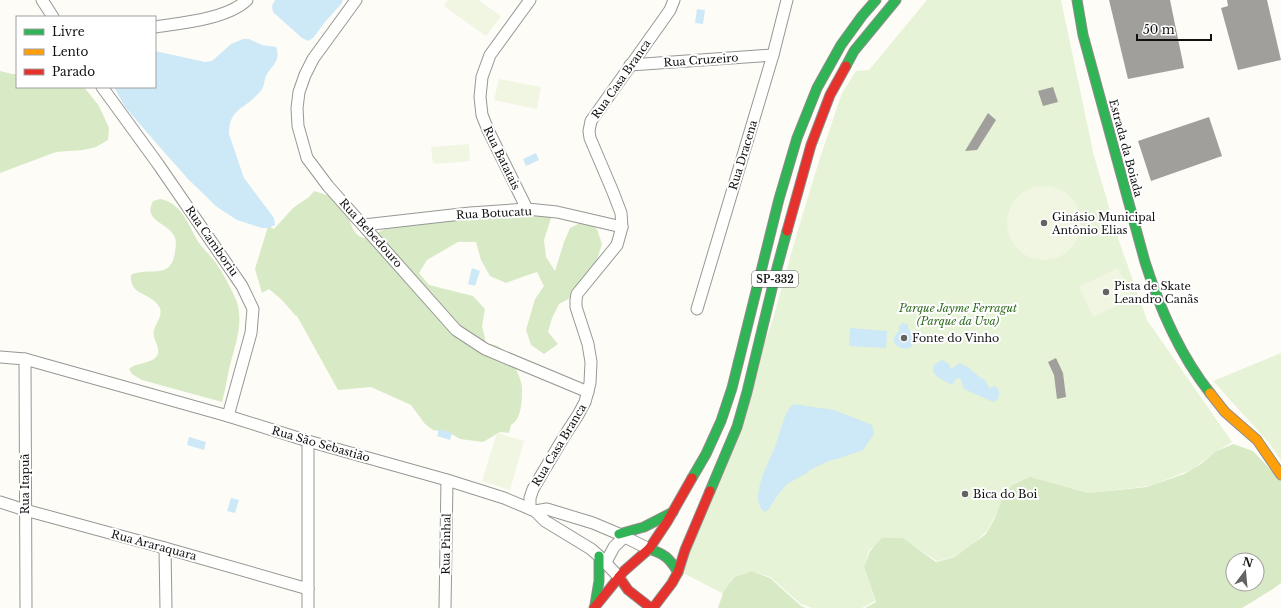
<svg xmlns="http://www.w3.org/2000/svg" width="1281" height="608" viewBox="0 0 1281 608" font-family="'Libre Baskerville',serif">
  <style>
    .green { fill: #e7f3d7 }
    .forest { fill: #d8eac5; fill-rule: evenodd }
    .pitch { fill: #f0f6e1 }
    .water { fill: #cde8f7 }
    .building { fill: #a19f9c }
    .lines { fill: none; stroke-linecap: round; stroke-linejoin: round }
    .street-casing { stroke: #979795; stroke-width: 13 }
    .fast-casing { stroke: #8e8d8b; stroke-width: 11 }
    .slow-casing { stroke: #8e8d8b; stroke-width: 11 }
    .jam-casing { stroke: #8e8d8b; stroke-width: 11 }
    .street { stroke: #fffffe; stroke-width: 11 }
    .fast { stroke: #30b455; stroke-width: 9 }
    .slow { stroke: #ff9f0a; stroke-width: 9 }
    .jam { stroke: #e5322d; stroke-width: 9 }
    .poi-dot { fill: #646362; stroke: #fff; stroke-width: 1.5 }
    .labels { text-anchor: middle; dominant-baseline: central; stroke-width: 4; stroke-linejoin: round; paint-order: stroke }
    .shield { fill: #fff; stroke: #585858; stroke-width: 1 }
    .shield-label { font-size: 10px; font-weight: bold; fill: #111 }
    .street-label { font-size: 11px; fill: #111; stroke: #fff }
    .poi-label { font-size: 11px; fill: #111; stroke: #fff; text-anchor: start }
    .park-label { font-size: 11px; font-style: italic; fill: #2f6b1f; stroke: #fff }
  </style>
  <rect width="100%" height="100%" fill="#fdfcf7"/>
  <g class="green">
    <path d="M927,0H1061L1094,156L1119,241L1147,320L1232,442L1214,453L1193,469L1150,486L1090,493L1032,478L1013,484L987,531L961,555L937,561L902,538L882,541L869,550L864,567L875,601L862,608H812L801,604L770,577L752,571L733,577L724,594L681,572L773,319L797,233L819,161L842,93L856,71L869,70Z"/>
    <path d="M1281,353V461L1271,445L1213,381Z"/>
  </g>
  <g class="forest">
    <path d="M0,71L12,74H17V87H84L99,106L109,128L108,140L96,147L83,150L56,152L0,173Z"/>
    <path d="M314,191L333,197L352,218H349C351,226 355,236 364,238L392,226L545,207L551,218L544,240L546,257L555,271L564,242L570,228L584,221L597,229L602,244L593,273L572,297L559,304L552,318L548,332L558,344L544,354L531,345L526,330L535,299L544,286L537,272L522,277L506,283L490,276L481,260L476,242H458L427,260L419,273L429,285L473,296L485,309L482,326L486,343C490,344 497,345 501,348C509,354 522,378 522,388C522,400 522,419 511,425L509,433L500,432L483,442L460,439L448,432L433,430L425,424L411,405L371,387L338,390L297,316L295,315L282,300L269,289L262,293L255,269L270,220L271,228L274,229L293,208L309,197Z"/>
    <path d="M160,199C180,202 188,223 197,240C202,248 210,255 216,263C223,273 229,285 234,295C246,319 235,345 229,369C227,380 225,391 222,402L142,380L132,374L129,369C136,363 146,364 154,359C165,350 151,340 154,330C156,322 165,314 158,305C149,292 129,295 131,275C144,268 165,276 171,264C174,260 174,256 175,252C176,246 177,239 173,234C165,222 143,220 153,201Z"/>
    <path d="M1233,444L1253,451L1281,481V583L1273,589L1242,608H865L876,602L864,567L870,551L882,538H903L936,562L955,557L986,534L995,518L1002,500L1012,485L1030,477L1089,493L1147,487L1184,474L1201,464L1215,452ZM1233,560H1257V584H1233Z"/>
    <path d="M752,571L770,578L801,606L806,608H718L723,593L734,577Z"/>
  </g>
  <g class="pitch">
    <path d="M448,0H478L501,16L486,36L444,6Z"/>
    <path d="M499,79L541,87L537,109L494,100Z"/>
    <path d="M469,144L470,161L433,164L431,147Z"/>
    <circle cx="1044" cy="223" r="37"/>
    <path d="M1118,268L1132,298L1093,317L1079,287Z"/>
    <path d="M497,433L524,441L510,490L482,481Z"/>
  </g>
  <g class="water">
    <path d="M275,0H343L342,3L325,22L313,38L308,41L302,38L273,12L272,6Z"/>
    <path d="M697,9L705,10L703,24L695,23Z"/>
    <path d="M243,39H249L262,45L276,47C281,60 273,65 267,74C264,78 265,85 262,89C261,91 258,94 256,96C242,110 229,110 229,134L244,178L274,218L275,225L269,228H262L237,220L217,207L189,180L164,152L125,107L114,87H155V51L205,62L212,61L231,44Z"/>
    <path d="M536,153L539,160L526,166L523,159Z"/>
    <path d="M472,268L480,271L475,286L468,284Z"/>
    <path d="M903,323L908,324C908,326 908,328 909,330C911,333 914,333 914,338C916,358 881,346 899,331V326Z"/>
    <path d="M850,328L887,331L886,348L849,346Z"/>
    <path d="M943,360L949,364L951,369L960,363L969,368L978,376L985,380L989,388L995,386C1001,391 1001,399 993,402L964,389L961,380L959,378L956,379L952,385L937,377L933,371L934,365L940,361Z"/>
    <path d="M793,404L834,410L872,425L874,434L863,450L837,459L831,460L810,470L807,473L787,484L777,496L768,510L765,512C759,507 758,503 758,496C759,478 770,460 776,444C781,431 783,414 793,404Z"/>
    <path d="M439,429L452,433L450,440L437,436Z"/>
    <path d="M189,437L206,442L204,450L187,445Z"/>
    <path d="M231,498L239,500L235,513L227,511Z"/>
  </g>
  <g class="building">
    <path d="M1109,0H1170L1184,68L1128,79Z"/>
    <path d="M1227,0H1267L1281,60L1238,70L1221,8L1228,6Z"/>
    <path d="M1053,87L1058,102L1043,106L1038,91Z"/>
    <path d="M988,113L996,120L977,150L965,151Z"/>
    <path d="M1209,117L1222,156L1151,181L1138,141Z"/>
    <path d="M1056,358L1063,373L1066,397L1057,399L1054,375L1048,362Z"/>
  </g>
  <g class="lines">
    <g class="street-casing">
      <g id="street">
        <path d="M42,0L53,17"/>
        <path d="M356,0L313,59L305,75L299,92L297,108L298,126L307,158L328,186L456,330L485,349L588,392"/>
        <path d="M155,27C182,23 227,19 247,0"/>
        <path d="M630,65L773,55"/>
        <path d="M102,87L158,164L242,286L253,309L251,333L228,416"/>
        <path d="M527,209L488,130L482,115L480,97L482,77L490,55L530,0"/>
        <path d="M364,225L470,213L527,209L557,212L622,227"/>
        <path d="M697,309L773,55L787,0"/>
        <path d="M0,357L25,359L228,416L308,441L447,480L504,498L535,511L545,521L591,549L599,556L619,577"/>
        <path d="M25,359L26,608"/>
        <path d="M0,502L25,510L165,548L308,589"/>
        <path d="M530,509V498L533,489L565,435L578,415L585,402L590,383L591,362L588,344L576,307V300L577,294L617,245L622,227L621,213L613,192L590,138L589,131L591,121L663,20L670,10L674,0"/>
        <path d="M535,511L547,509L593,523L619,534L649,549"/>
        <path d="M165,548L166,608"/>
        <path d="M606,562L614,547L624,537"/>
        <path d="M308,608V441"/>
        <path d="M445,608L447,480"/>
      </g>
    </g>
    <g class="fast-casing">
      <g id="fast">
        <path d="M1077,0L1083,35L1145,262C1160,309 1179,354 1210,393"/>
        <path d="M846,66L854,51L896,0"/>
        <path d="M692,478L706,454L721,421L732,388L779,199L797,138L817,88L841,45L862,16L876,0"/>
        <path d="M710,491L737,427L747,392L777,268L787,231"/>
        <path d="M619,534L644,527L673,512"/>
        <path d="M649,549C665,554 669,558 678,572"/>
        <path d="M595,605L599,581V556"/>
      </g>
    </g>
    <g class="slow-casing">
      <path id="slow" d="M1210,393L1225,412L1257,440L1281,475"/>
    </g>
    <g class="jam-casing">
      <g id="jam">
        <path d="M787,231L811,145L830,95L846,66"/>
        <path d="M619,577L628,590L651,608"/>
        <path d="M594,608L624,571L649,549L667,522L692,478"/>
        <path d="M653,608L672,583L678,572L685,550L710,491"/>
      </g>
    </g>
    <use href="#street" class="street"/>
    <use href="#fast" class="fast"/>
    <use href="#slow" class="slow"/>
    <use href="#jam" class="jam"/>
  </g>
  <g class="poi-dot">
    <circle cx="1044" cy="223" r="4"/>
    <circle cx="1106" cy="292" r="4"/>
    <circle cx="904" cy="338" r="4"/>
    <circle cx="965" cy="494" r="4"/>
  </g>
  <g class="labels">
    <rect class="shield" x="752" y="271" width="46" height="16" rx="3"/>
    <g class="shield-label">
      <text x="775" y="279">SP-332</text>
    </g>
    <g class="street-label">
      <text transform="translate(701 60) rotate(-4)">Rua Cruzeiro</text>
      <text transform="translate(621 79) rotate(-55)">Rua Casa Branca</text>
      <text transform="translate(1126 148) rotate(75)">Estrada da Boiada</text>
      <text transform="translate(743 155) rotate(-73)">Rua Dracena</text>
      <text transform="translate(502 158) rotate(64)">Rua Batatais</text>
      <text transform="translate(494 213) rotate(-3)">Rua Botucatu</text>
      <text transform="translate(371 233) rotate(48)">Rua Bebedouro</text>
      <text transform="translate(212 241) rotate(55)">Rua Camboriu</text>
      <text transform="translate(321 444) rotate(16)">Rua São Sebastião</text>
      <text transform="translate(559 445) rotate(-59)">Rua Casa Branca</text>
      <text transform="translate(25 484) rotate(-90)">Rua Itapuã</text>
      <text transform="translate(446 544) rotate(-89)">Rua Pinhal</text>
      <text transform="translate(154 545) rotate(15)">Rua Araraquara</text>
    </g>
    <g class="poi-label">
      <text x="1052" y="217">Ginásio Municipal<tspan x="1052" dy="13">Antônio Elias</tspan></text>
      <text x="1114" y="286">Pista de Skate<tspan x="1114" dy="13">Leandro Canãs</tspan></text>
      <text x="912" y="338">Fonte do Vinho</text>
      <text x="973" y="494">Bica do Boi</text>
    </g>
    <g class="park-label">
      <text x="958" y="308">Parque Jayme Ferragut<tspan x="958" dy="13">(Parque da Uva)</tspan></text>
    </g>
  </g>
  <rect x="16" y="16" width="140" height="72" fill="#ffffff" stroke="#a0a0a0"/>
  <rect x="24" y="29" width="20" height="6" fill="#30b455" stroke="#a0a0a0"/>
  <text x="52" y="36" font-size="12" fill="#111111">Livre</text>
  <rect x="24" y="49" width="20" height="6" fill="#ff9f0a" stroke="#a0a0a0"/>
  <text x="52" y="56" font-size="12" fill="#111111">Lento</text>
  <rect x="24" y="69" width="20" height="6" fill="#e5322d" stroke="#a0a0a0"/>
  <text x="52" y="76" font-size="12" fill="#111111">Parado</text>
  <g transform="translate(1245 572) rotate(16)"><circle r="19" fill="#ffffff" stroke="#a0a0a0"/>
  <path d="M0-3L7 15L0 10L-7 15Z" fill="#646362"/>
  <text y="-6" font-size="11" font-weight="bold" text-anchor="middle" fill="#111111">N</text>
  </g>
  <path d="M1137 34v6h74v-6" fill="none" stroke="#111111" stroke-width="2"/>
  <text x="1143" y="34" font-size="12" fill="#111111" stroke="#ffffff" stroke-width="3" paint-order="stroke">50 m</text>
</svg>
